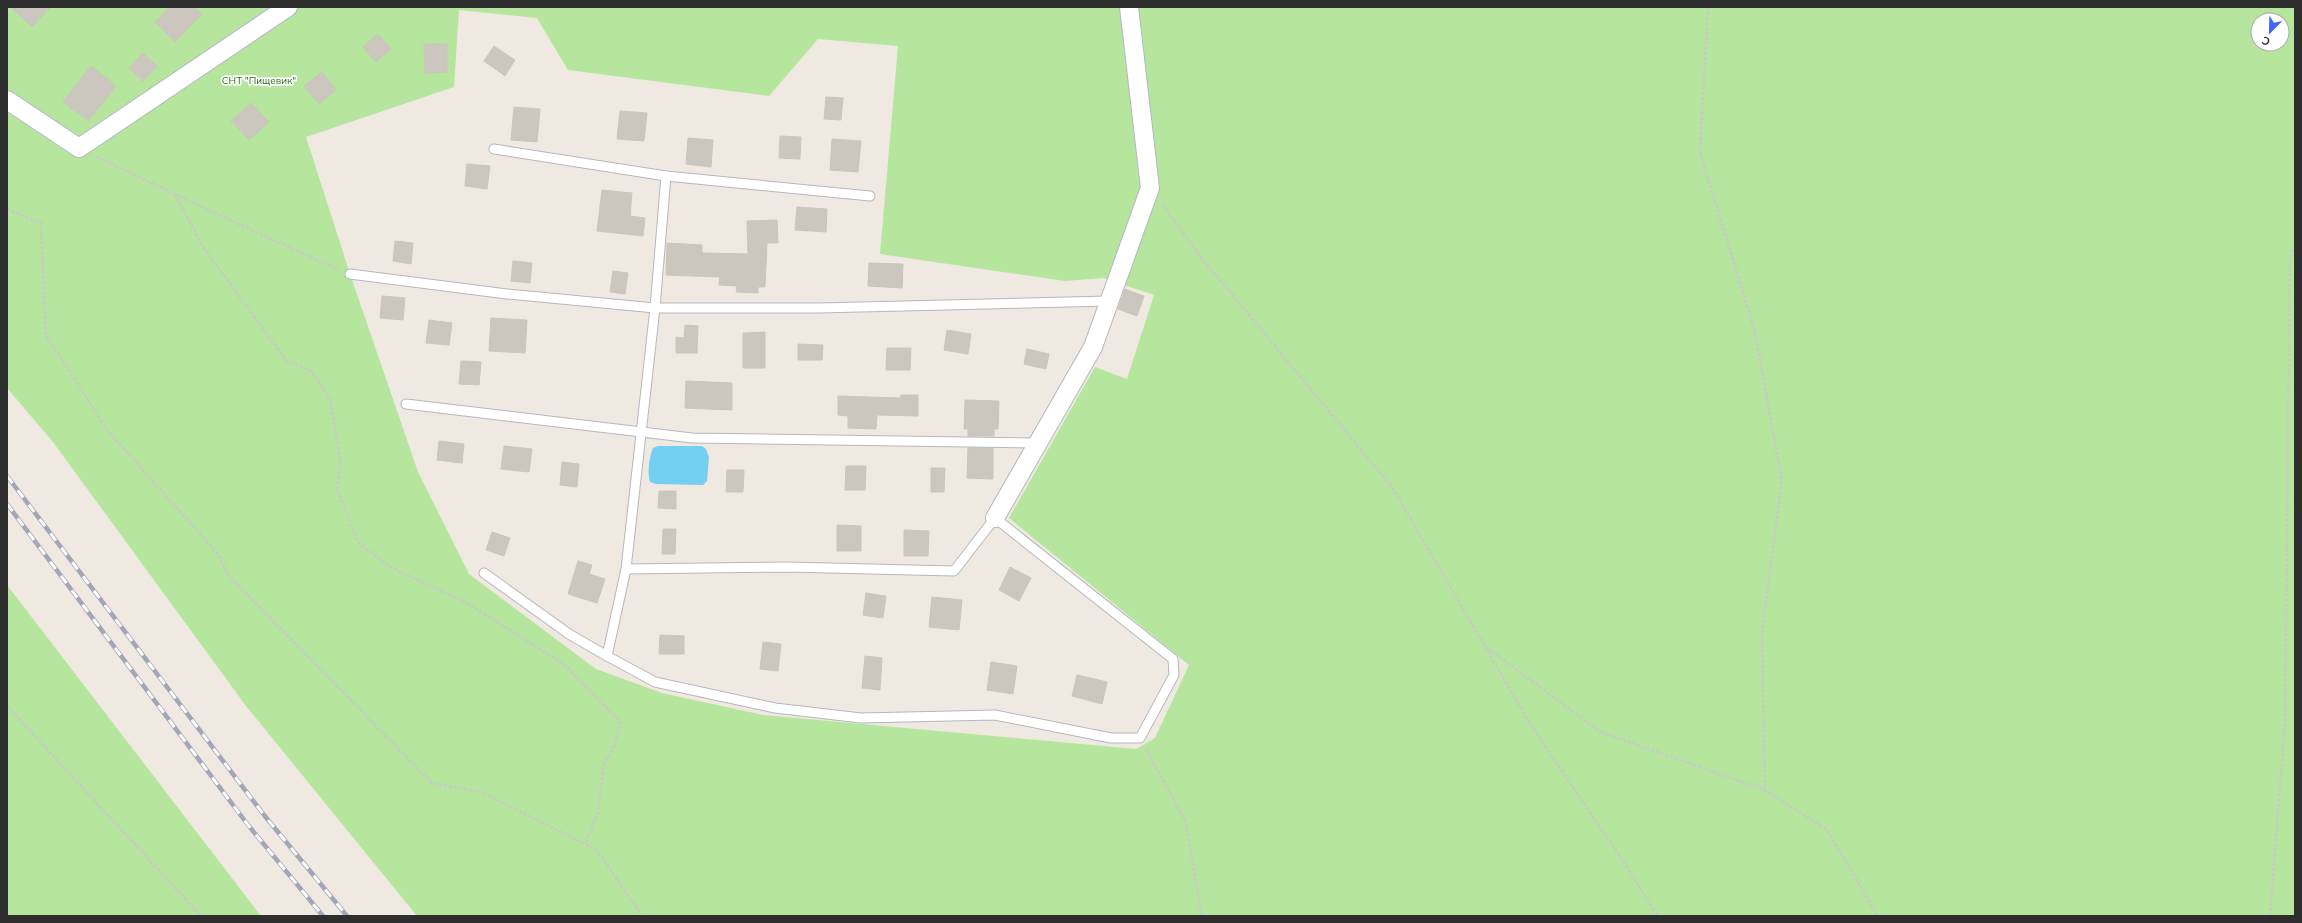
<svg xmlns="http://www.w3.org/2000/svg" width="2302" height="923" viewBox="0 0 2302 923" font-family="'Nunito Sans',sans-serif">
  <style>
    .green { fill: #b6e59e; fill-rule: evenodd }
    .water { fill: #75cff0 }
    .building { fill: #cbc7bf; stroke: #cbc5ba }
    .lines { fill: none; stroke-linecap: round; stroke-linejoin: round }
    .lane-casing { stroke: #b4b7c1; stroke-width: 11 }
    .street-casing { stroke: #b4b7c1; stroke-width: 20 }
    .path { stroke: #c9c9c9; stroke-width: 2.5; stroke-dasharray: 3 2; stroke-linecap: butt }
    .lane { stroke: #fff; stroke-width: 9 }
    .street { stroke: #fff; stroke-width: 18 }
    .rail-casing { stroke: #a3a6b8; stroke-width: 4.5 }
    .rail { stroke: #fff; stroke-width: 3; stroke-dasharray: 9; stroke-linecap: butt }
    .labels { text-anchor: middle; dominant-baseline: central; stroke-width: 3.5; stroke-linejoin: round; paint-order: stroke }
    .park-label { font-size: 10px; fill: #2c6e1b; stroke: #fff }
  </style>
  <rect width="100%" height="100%" fill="#efe9e1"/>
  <g class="green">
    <path d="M7,7H2295V916H417L246,706L53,442L7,388ZM459,10L537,18L568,70L769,96L818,39L898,46L880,254L1065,281L1103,278L1154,295L1127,379L1095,367L1009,518L1189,665L1155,738L1136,749L763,715L662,693L596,669L469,574L418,472L350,274L306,137L454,87ZM2258,20H2282V44H2258Z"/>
    <path d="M7,585L261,916H7Z"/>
  </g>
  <path class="water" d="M658,446H702L706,449L709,457L707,481L703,485L656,484L650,482C647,473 649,457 653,448Z"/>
  <g class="building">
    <path d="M11,7H51L32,27Z"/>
    <path d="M170,7H194L202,14L175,42L155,22Z"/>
    <path d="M378,34L391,49L376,62L363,47Z"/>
    <path d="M424,44H447V72L425,73Z"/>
    <path d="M494,46L515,60L505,76L484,61Z"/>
    <path d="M143,53L157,66L143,81L129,68Z"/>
    <path d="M91,66L116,86L88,121L63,102Z"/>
    <path d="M322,72L336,90L319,104L304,86Z"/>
    <path d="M826,97L843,98L841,120L824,119Z"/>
    <path d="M251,103L269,122L249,140L231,121Z"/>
    <path d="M514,107L540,109L537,142L511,140Z"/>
    <path d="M620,111L647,113L644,141L617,139Z"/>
    <path d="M780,136L801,137L800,159L779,158Z"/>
    <path d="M688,138L713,140L711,167L686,164Z"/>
    <path d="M832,139L861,141L858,172L830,170Z"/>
    <path d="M467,164L490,166L487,189L465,186Z"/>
    <path d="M602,190L632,193L630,216L645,218L643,236L597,231Z"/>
    <path d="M797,207L827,209L826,232L795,230Z"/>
    <path d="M777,220L778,243H767L765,287H758V293L736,292L737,286L719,285L720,277L666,275L667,243L702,245V253L748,254L747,221Z"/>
    <path d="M395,241L413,243L411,264L393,261Z"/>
    <path d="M513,261L532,263L530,283L511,281Z"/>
    <path d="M869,263L903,264L902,288L868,286Z"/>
    <path d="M613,271L628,273L625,294L610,292Z"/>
    <path d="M1125,289L1144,296L1137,316L1118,309Z"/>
    <path d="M382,296L405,298L403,320L380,318Z"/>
    <path d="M491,318L527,320L525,353L489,351Z"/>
    <path d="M429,320L452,323L449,345L426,343Z"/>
    <path d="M685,325L698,326L697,353H676V337L684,338Z"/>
    <path d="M947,330L971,334L968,354L944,350Z"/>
    <path d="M765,332V368H743V333Z"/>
    <path d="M798,344L823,345L822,360H798Z"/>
    <path d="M887,348H911L910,370H886Z"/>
    <path d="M1027,349L1049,354L1046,369L1024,364Z"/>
    <path d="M461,361L481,362L479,385L459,384Z"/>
    <path d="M686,381L732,383V410L685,408Z"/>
    <path d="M901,395H918V416L877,415L876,429L848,428V416L838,415V396L900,398Z"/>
    <path d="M965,400L999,401L998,429H994V436H968V429H964Z"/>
    <path d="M439,441L464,444L462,463L437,460Z"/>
    <path d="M504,446L532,449L529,472L501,469Z"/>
    <path d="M968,448H993V479L967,478Z"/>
    <path d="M562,462L579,464L577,487L560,485Z"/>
    <path d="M846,466H866L865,490H845Z"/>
    <path d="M931,468H945L944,492H931Z"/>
    <path d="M727,470H744L743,492H726Z"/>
    <path d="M659,491H676V509L658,508Z"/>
    <path d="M837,525L861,526V551H837Z"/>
    <path d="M663,529H676L675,554H662Z"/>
    <path d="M904,530L929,531L928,556H904Z"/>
    <path d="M492,532L510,538L504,556L486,550Z"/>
    <path d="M578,561L592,565L589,574L605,579L597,603L568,594Z"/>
    <path d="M1010,567L1031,578L1019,601L999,590Z"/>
    <path d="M866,593L886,596L883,618L863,615Z"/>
    <path d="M932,597L962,600L959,630L929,627Z"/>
    <path d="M660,635L684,636V654H659Z"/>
    <path d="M763,642L781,644L778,671L760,669Z"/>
    <path d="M865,656L882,658L880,690L862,688Z"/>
    <path d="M991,662L1017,666L1013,694L987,690Z"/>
    <path d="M1077,675L1107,682L1102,704L1072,696Z"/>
  </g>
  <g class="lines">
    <g class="lane-casing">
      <g id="lane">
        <path d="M494,149L666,176L870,196"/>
        <path d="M350,274L507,294L655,308H819L1109,301"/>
        <path d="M406,404L692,438L1036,443"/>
        <path d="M626,569L788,567L954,571L995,518L1173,659L1174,675L1140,738H1111L995,715L861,718L775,708L655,682L607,656L626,569L655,308L666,176"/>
        <path d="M484,573L569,634L607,656"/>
      </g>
    </g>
    <g class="street-casing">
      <g id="street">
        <path d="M7,100L79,148L288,7"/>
        <path d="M995,518L1093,347L1150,188L1129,7"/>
      </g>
    </g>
    <g class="path">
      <path d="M1708,7L1700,152L1755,332L1782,481L1762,632L1765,790L1827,830L1878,916"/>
      <path d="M97,157L232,221L339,270"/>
      <path d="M175,194L203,247L287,361L310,370L330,398L341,464L337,488L358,542L390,567L469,604L565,665L621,723L613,749L604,764L598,814L585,844"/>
      <path d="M1162,204L1201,257L1392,487L1532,727L1617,852L1658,916"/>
      <path d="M7,209L41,223L46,335L108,431L218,554L229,576L432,783L481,792L597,850L642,916"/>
      <path d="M1487,648L1601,732L1765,790"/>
      <path d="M7,702L11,710L201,916"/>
      <path d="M1146,749L1186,822L1202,916"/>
      <path d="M2270,916L2285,723L2290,260L2295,246"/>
    </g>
    <use href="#lane" class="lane"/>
    <use href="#street" class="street"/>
    <g class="rail-casing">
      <g id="rail">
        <path d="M7,476L264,815L347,916"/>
        <path d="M7,504L248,825L323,916"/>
      </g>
    </g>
    <use href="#rail" class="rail"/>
  </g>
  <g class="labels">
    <g class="park-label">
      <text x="259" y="81">СНТ "Пищевик"</text>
    </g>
  </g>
  <rect width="2302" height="923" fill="none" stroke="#2e2e2e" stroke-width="16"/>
  <g transform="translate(2270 32) rotate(203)"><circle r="19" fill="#ffffff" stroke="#ababab"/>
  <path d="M0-3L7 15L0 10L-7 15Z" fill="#4264fb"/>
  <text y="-6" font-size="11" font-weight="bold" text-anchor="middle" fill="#2e2e2e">С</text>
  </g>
</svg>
